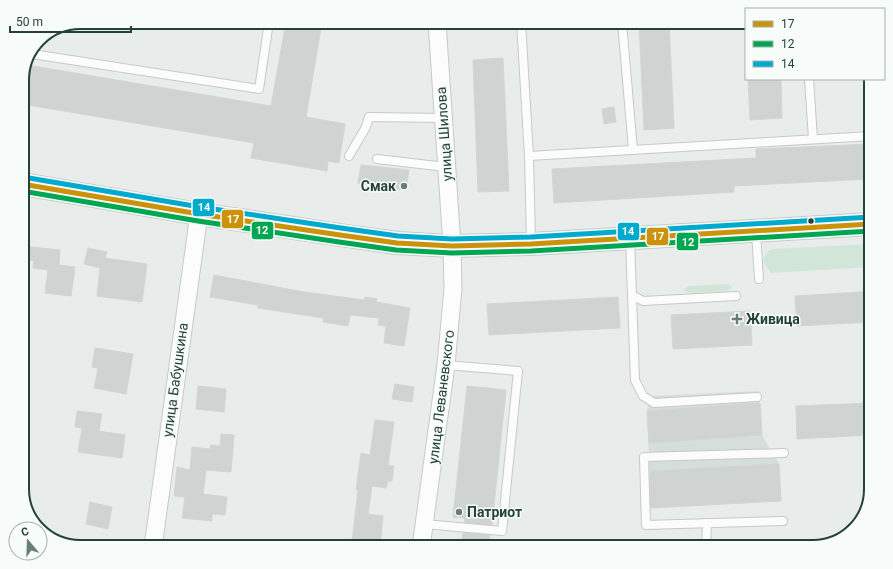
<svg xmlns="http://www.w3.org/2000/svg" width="893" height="569" viewBox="0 0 893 569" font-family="Roboto,sans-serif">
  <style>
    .built { fill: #d6dedb }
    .green { fill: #d1e6d8 }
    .building { fill: #cfd4d2; stroke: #d1d6d4 }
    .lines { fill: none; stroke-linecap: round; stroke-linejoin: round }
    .service-casing { stroke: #c5cac8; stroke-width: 10 }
    .minor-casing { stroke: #c5cac8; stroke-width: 19 }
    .primary-casing { stroke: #c3ccc9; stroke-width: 24 }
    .service { stroke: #fcfcfc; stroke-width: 8 }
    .minor { stroke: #fcfcfc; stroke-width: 17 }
    .primary { stroke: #cfd7d5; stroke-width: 22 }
    .bus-1-casing { stroke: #f7fbf9; stroke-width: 8 }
    .bus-2-casing { stroke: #f7fbf9; stroke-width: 8 }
    .bus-3-casing { stroke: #f7fbf9; stroke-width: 8 }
    .bus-1 { stroke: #cd920c; stroke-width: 5 }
    .bus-2 { stroke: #00a651; stroke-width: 5 }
    .bus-3 { stroke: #00a9ce; stroke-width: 5 }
    .poi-dot { fill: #697e78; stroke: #f7fbf9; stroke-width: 1.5 }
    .bus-dot { fill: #24423a; stroke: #f7fbf9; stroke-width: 1.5 }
    .labels { text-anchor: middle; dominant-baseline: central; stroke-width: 3; stroke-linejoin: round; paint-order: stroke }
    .street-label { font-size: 14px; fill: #24423a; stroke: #f7fbf9 }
    .poi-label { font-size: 14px; font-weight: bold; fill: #24423a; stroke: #f7fbf9; text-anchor: start }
    .rim { fill: none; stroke: #24423a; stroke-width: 2 }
    .line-badge { stroke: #f7fbf9; stroke-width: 1.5 }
    .badge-label { font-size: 11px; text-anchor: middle; font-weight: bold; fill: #fff }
  </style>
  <rect width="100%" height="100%" fill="#e8edeb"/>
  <path class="built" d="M759,391L762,435L779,464L781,501L651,508L647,411L650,396Z"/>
  <g class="green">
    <path d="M871,244V267L771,273L764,264L763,259L768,251L773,249Z"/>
    <path d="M728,284L732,287L728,291L688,293L684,290L688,286Z"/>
  </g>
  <g class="building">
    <path d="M286,22H322L306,117L345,124L339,163L328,161L327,171L251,158L254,143L22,104V77L27,65L271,106Z"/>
    <path d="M639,22H669L674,128L644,130Z"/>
    <path d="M503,58L509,191L478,192L473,60Z"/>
    <path d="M748,79H781L782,118L750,120Z"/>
    <path d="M614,107L616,122L604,124L602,109Z"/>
    <path d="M871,144V179L734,186V192L554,203L552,169L756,158V149Z"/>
    <path d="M361,165L409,170L406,190L358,183Z"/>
    <path d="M22,246L60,250L59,265L75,267L71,296L45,293L48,270L33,268L34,261L22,259Z"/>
    <path d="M88,248L107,252L105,258L147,264L142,302L97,296L100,268L84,264Z"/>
    <path d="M214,275L304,292L364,300L365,297L377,299L376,302L410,308L404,346L384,343L386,326L378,325L379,318L350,315L348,326L323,322L324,318L258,308V305L210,297Z"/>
    <path d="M861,292H871V322L797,326L795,296Z"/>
    <path d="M618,297L620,328L489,335L487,304Z"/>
    <path d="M750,311L752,345L673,349L671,315Z"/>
    <path d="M95,348L133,354L126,394L94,388L98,368L92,367Z"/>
    <path d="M395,384L414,387L412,402L392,399Z"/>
    <path d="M198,386L226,389L224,412L196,409Z"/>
    <path d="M467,386L506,390L492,525L464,522L465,518L453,517Z"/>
    <path d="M760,403L762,435L649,443L647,411Z"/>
    <path d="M871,403V435L797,439L796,406Z"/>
    <path d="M77,411L102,414L99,431L125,435L122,458L78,452L82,428L75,427Z"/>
    <path d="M375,420L394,422L388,465L394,466L392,481H388L386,488L372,486L368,514L383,516L380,547H362L363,543L352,542L358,490H356L361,453L370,455Z"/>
    <path d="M221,434L234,435L231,472L206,470L203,494L227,497L225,515L212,514V521L182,518L185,497L174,496L177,467L190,470L192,447L210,449L211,445L220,446Z"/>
    <path d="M779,464L781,501L651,508L650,471Z"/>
    <path d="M90,502L112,507L108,529L86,524Z"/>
    <path d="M463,533L490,535L489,547H461Z"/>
  </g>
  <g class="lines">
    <g class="service-casing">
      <g id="service">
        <path d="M521,22L529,156L531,243"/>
        <path d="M622,22L633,150"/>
        <path d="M32,54L259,89L269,22"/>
        <path d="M809,79L813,139"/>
        <path d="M349,156L366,127L369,117L443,118"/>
        <path d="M529,156L871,136"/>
        <path d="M377,159L446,167"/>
        <path d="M756,232L759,279"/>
        <path d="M630,239L635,380L643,396L654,403L757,397"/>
        <path d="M632,295L643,301L736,296"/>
        <path d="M783,521L646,525L644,457L784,453"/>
        <path d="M424,524L502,531L518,371L446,365"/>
        <path d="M706,547L707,523"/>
      </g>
    </g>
    <g class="minor-casing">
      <g id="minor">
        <path d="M153,547L199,214"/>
        <path d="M421,547L446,365L453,288L452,246L437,22"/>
      </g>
    </g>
    <g class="primary-casing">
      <path id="primary" d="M22,184L199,214L340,235L397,243L452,246L531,244L871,224"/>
    </g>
    <use href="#service" class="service"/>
    <use href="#minor" class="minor"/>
    <use href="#primary" class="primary"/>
    <g class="bus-1-casing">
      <path id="bus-1" d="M22,184L199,214L340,235L397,243L452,246L531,244L871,224"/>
    </g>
    <g class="bus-2-casing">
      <path id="bus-2" d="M22,191L198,221L339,242L396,250L452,253L531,251L871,231"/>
    </g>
    <g class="bus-3-casing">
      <path id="bus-3" d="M23,177L200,207L341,228L398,236L452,239L531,237L871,217"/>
    </g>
    <use href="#bus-1" class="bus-1"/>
    <use href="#bus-2" class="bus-2"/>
    <use href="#bus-3" class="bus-3"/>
  </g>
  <g class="poi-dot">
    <circle cx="404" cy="186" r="4"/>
    <path d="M735 313h4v4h4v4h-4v4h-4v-4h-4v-4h4z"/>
    <circle cx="459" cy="512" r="4"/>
  </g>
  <circle class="bus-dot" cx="811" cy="221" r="3.5"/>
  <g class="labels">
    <g class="street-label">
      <text transform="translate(444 134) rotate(-94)">улица Шилова</text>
      <text transform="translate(175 380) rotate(-82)">улица Бабушкина</text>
      <text transform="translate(441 397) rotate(-83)">улица Леваневского</text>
    </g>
    <g class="poi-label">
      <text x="396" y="186" text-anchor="end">Смак</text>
      <text x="746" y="319">Живица</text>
      <text x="467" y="512">Патриот</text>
    </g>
  </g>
  <path d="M0 0H893V569H0ZM80 29H813A51 51 0 0 1 864 80V489A51 51 0 0 1 813 540H80A51 51 0 0 1 29 489V80A51 51 0 0 1 80 29Z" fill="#f7fbf9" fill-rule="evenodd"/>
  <path class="rim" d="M80 29H813A51 51 0 0 1 864 80V489A51 51 0 0 1 813 540H80A51 51 0 0 1 29 489V80A51 51 0 0 1 80 29Z"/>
  <g class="line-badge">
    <rect x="192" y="198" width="23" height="19" rx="4" fill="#00a9ce"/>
    <rect x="221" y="209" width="23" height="20" rx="4" fill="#cd920c"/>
    <rect x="251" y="221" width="23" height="19" rx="4" fill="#00a651"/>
    <rect x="617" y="222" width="23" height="19" rx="4" fill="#00a9ce"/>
    <rect x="646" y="227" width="23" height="19" rx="4" fill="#cd920c"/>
    <rect x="676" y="232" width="23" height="19" rx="4" fill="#00a651"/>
  </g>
  <g class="badge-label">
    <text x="204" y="211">14</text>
    <text x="233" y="223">17</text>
    <text x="262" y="234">12</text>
    <text x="628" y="235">14</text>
    <text x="658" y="240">17</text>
    <text x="688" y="246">12</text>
  </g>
  <rect x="745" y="8" width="140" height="72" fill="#f7fbf9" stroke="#a3b1ad"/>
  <rect x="753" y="21" width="20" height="6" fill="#cd920c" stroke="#a3b1ad"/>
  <text x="781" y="28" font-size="12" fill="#24423a">17</text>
  <rect x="753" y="41" width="20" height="6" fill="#00a651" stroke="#a3b1ad"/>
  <text x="781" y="48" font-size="12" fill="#24423a">12</text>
  <rect x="753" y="61" width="20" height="6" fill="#00a9ce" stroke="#a3b1ad"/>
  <text x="781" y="68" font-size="12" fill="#24423a">14</text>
  <g transform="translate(28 541) rotate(341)"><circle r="19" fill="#f7fbf9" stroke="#a3b1ad"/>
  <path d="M0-3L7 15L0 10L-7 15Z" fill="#697e78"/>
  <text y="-6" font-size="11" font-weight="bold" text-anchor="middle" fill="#24423a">С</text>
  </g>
  <path d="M10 26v6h121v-6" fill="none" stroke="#24423a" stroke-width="2"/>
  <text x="16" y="26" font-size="12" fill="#24423a" stroke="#f7fbf9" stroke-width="3" paint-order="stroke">50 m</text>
</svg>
